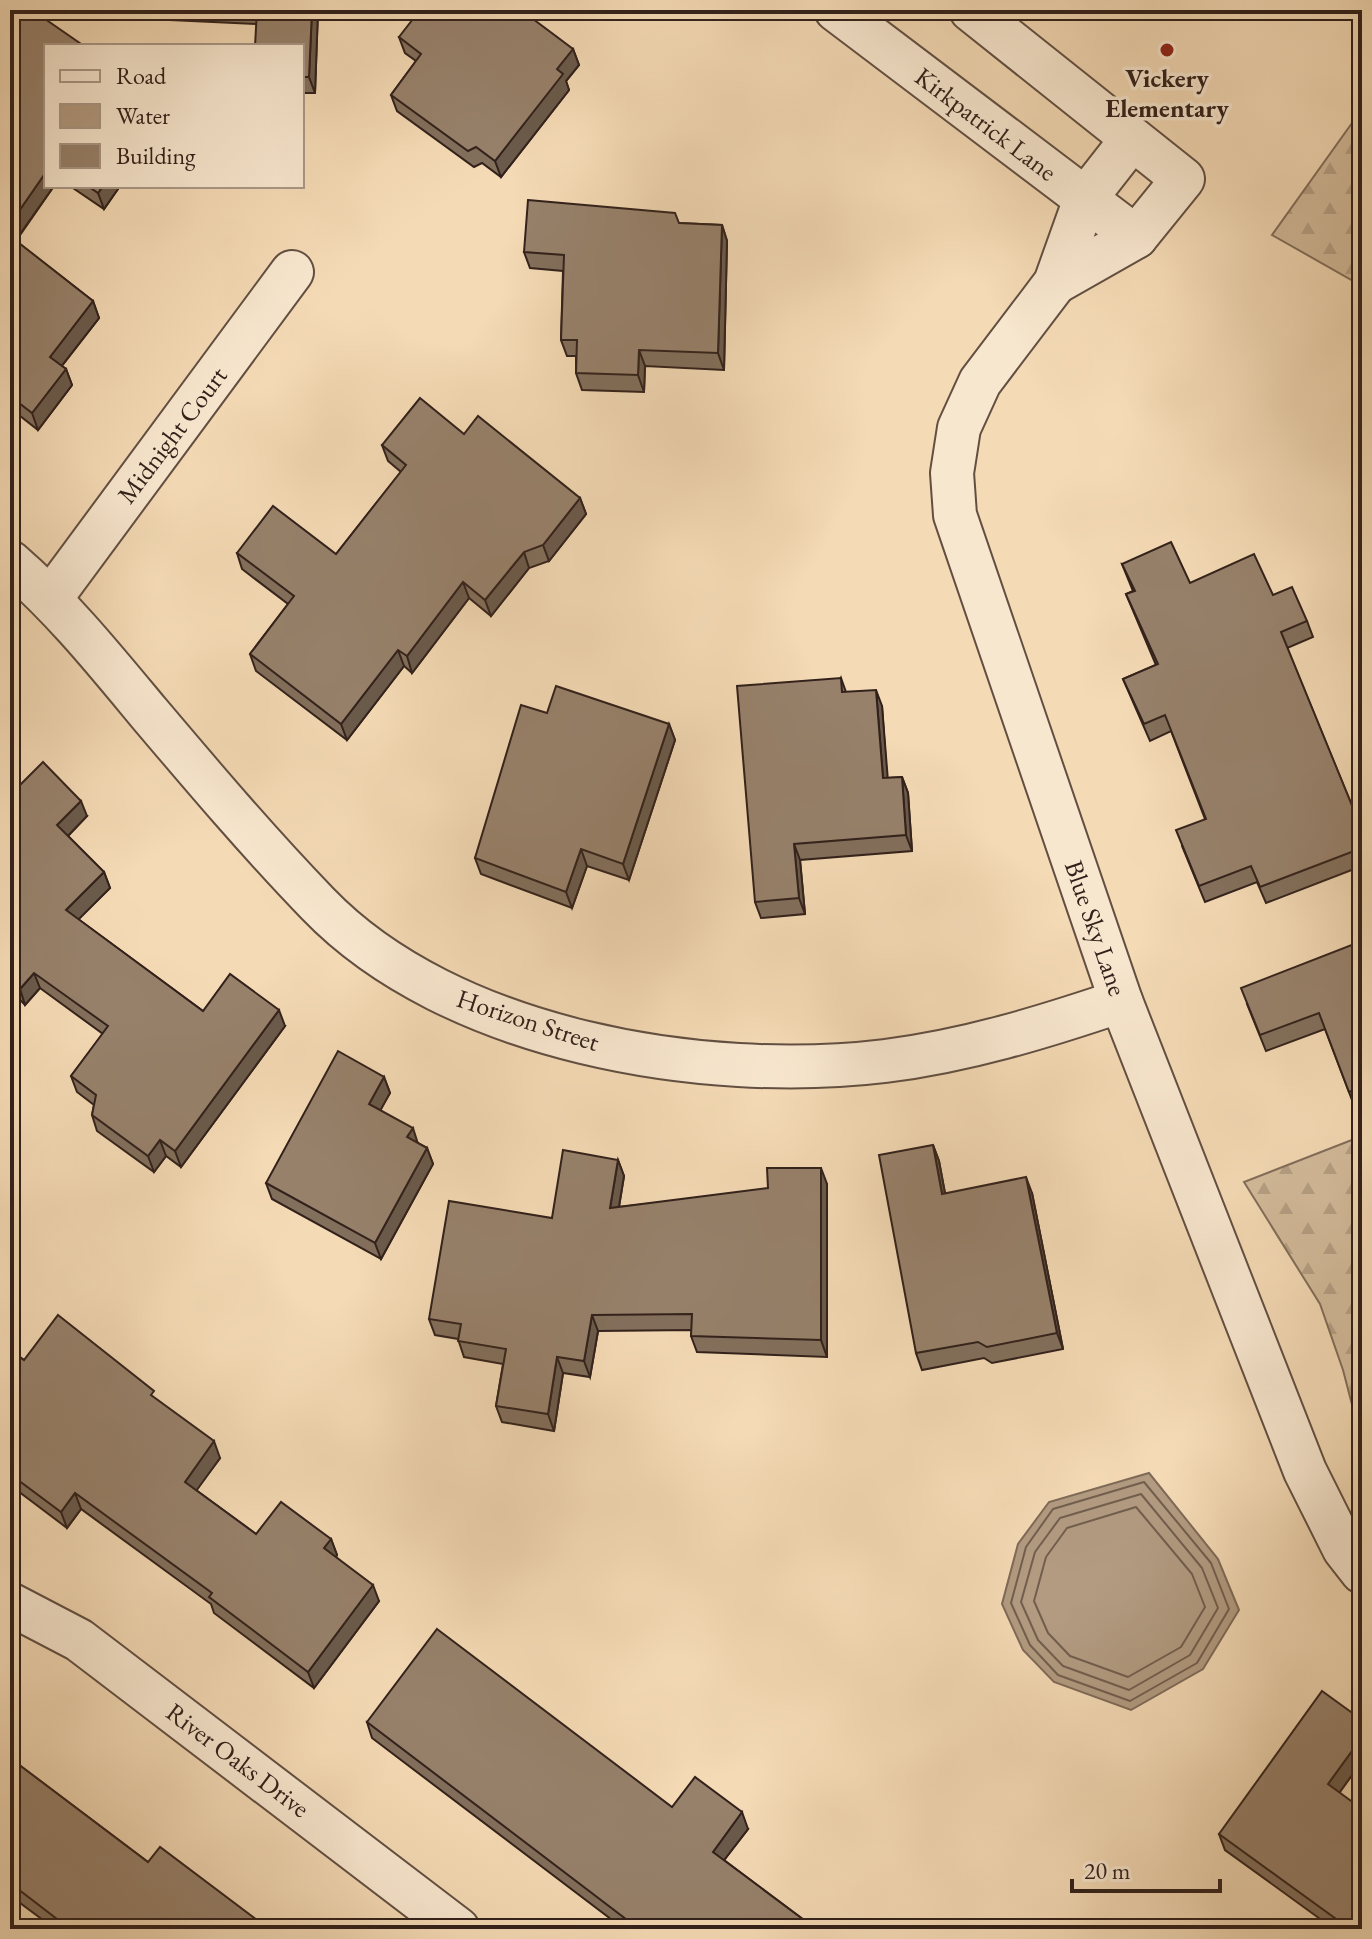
<svg xmlns="http://www.w3.org/2000/svg" width="1372" height="1939" viewBox="0 0 1372 1939" font-family="'EB Garamond',serif">
  <style>
    .forest { fill: url(#forest-firs); stroke: #826e5b; stroke-width: 2 }
    .water { fill: #b29b81; stroke: #7f6a58; stroke-width: 2 }
    .lines { fill: none; stroke-linecap: round; stroke-linejoin: round }
    .shore { stroke: #725e4e; stroke-width: 2 }
    .minor-casing { stroke: #624f42; stroke-width: 46 }
    .minor { stroke: #f8e7cf; stroke-width: 42 }
    .wall { fill: #826f5c; stroke: #32211b; stroke-width: 2 }
    .shaded-wall { fill: #6a5a4b; stroke: #32211b; stroke-width: 2 }
    .building { fill: #97816b; stroke: #32211b; stroke-width: 2 }
    .poi-dot { fill: #8f2418; stroke: #f8e7cf; stroke-width: 3 }
    .labels { text-anchor: middle; dominant-baseline: central; stroke-width: 7; stroke-linejoin: round; paint-order: stroke }
    .poi-label { font-size: 26px; font-weight: bold; fill: #32211b; stroke: #f8e7cf }
    .street-label { font-size: 26px; fill: #32211b; stroke: #f8e7cf }
  </style>
  <defs>
    <pattern id="forest-firs" width="22" height="20" patternUnits="userSpaceOnUse" patternTransform="scale(2)"><rect width="22" height="20" fill="#d3bb9b"/><path d="M5 1l3.5 6h-7zM16 11l3.5 6h-7z" fill="#b6a085"/></pattern>
  </defs>
  <rect width="100%" height="100%" fill="#f4dab5"/>
  <filter id="stains"><feTurbulence type="fractalNoise" baseFrequency=".0025" numOctaves="4"/><feColorMatrix values="0 0 0 0 .2 0 0 0 0 .09 0 0 0 0 .02 0 0 0 .5 -.17"/></filter>
  <radialGradient id="worn" r=".72"><stop offset=".6" stop-color="#630" stop-opacity="0"/><stop offset="1" stop-color="#630" stop-opacity=".3"/></radialGradient>
  <g class="forest">
    <path d="M1362,109V286L1272,235Z"/>
    <path d="M1362,1136V1443L1343,1370L1320,1304L1244,1182Z"/>
  </g>
  <path class="water" d="M1149,1473L1218,1559L1239,1610L1203,1669L1131,1710L1054,1682L1023,1650L1002,1604L1018,1544L1049,1502Z"/>
  <g class="lines">
    <g class="shore">
      <path d="M1144,1482L1211,1563L1229,1609L1197,1663L1130,1701L1058,1675L1030,1645L1011,1603L1026,1547L1053,1509Z"/>
      <path d="M1141,1494L1202,1568L1218,1608L1190,1655L1129,1690L1063,1666L1038,1640L1021,1602L1035,1552L1060,1518Z"/>
      <path d="M1136,1507L1192,1574L1205,1607L1181,1647L1128,1677L1070,1656L1048,1633L1034,1601L1046,1557L1067,1528Z"/>
    </g>
    <g class="minor-casing">
      <g id="minor">
        <path d="M836,10L1136,237"/>
        <path d="M971,10L1183,179L1136,237L1055,283"/>
        <path d="M1132,139L1085,199L1055,283L980,382L959,428L952,473L955,515L1121,1001L1305,1471L1344,1549L1362,1572"/>
        <path d="M10,562C62,607 104,659 148,712C203,777 259,843 318,904C450,1041 704,1083 885,1061C966,1051 1044,1027 1121,1001"/>
        <path d="M51,598L292,272"/>
        <path d="M10,1604L79,1640L458,1929"/>
      </g>
    </g>
    <use href="#minor" class="minor"/>
  </g>
  <g class="wall">
    <path d="M167,10H318L315,93H302V46L256,24L170,20Z"/>
    <path d="M10,12L46,186H54L16,241L93,301L99,318L62,366L66,369L72,385L38,430L10,408Z"/>
    <path d="M399,37L573,49L579,65L566,81L569,90L501,177L482,163L474,167L397,111L391,95L416,61L405,53Z"/>
    <path d="M70,186H120L104,209Z"/>
    <path d="M679,223L722,225L727,241L724,370L645,366L644,392L582,390L576,373V356H567L561,340L563,271L530,268L524,252Z"/>
    <path d="M464,434L580,498L586,514L549,561L529,568L491,616L469,598L412,673L404,666L347,740L256,671L250,654L288,604L242,569L237,553L336,554L401,472L388,461L382,445Z"/>
    <path d="M1122,564L1190,583L1273,595L1307,621L1313,637L1287,648L1362,830V866L1266,903L1257,882L1205,902L1182,846L1205,819L1171,731L1150,741L1123,679L1156,665L1126,594L1133,591Z"/>
    <path d="M841,678L846,692L882,706L887,778L902,777L908,793L912,851L800,860L805,914L761,918L755,902Z"/>
    <path d="M547,713L669,724L675,740L629,880L587,866L572,908L481,874L475,858Z"/>
    <path d="M10,795L87,816L68,836L104,872L110,888L78,919L203,1011L285,1026L181,1167L166,1156L154,1172L97,1131L92,1115L94,1105L77,1092L71,1076L103,1034L40,988L25,1005L10,989Z"/>
    <path d="M1362,941V1105L1355,1108L1325,1029L1266,1051L1247,1004Z"/>
    <path d="M384,1077L390,1093L380,1110L418,1143L427,1148L433,1164L381,1259L272,1199L266,1183Z"/>
    <path d="M933,1145L939,1161L945,1193H1032L1063,1349L992,1363L984,1358L922,1370L916,1353Z"/>
    <path d="M618,1160L624,1176L619,1207L827,1184V1357L697,1352L691,1336L692,1330L598,1331L590,1377L563,1373L554,1431L502,1422L496,1406L503,1364L464,1357L458,1339L435,1335L429,1319L552,1218Z"/>
    <path d="M10,1350L24,1360L157,1400L220,1458L196,1490L256,1534L331,1539L337,1555L336,1557L379,1601L314,1688L214,1613L211,1604L81,1509L67,1528L10,1485Z"/>
    <path d="M1362,1720V1761L1340,1792L1362,1929H1334L1225,1850L1219,1834Z"/>
    <path d="M367,1722L748,1829L724,1860L816,1929H624L372,1738Z"/>
    <path d="M10,1758L148,1862L269,1929H55L20,1903L10,1916Z"/>
  </g>
  <g class="shaded-wall">
    <path d="M312,10H318L315,93L309,77Z"/>
    <path d="M573,49L579,65L566,81L569,90L501,177L495,161L557,69Z"/>
    <path d="M46,172V186H54L10,248V224Z"/>
    <path d="M103,186H120L104,209L98,193Z"/>
    <path d="M722,225L727,241L724,370L718,353Z"/>
    <path d="M93,301L99,318L56,373L50,357Z"/>
    <path d="M639,350L645,366L644,392L638,375Z"/>
    <path d="M66,369L72,385L38,430L32,413Z"/>
    <path d="M580,498L586,514L549,561L543,545Z"/>
    <path d="M524,552L529,568L491,616L485,600Z"/>
    <path d="M463,582L469,598L412,673L407,656Z"/>
    <path d="M398,650L404,666L347,740L341,724Z"/>
    <path d="M876,690L882,706L889,794L883,778Z"/>
    <path d="M669,724L675,740L629,880L623,864Z"/>
    <path d="M902,777L908,793L912,851L906,835Z"/>
    <path d="M81,801L87,816L63,841L57,825Z"/>
    <path d="M794,844L800,860L805,914L799,898Z"/>
    <path d="M581,849L587,866L572,908L566,892Z"/>
    <path d="M104,872L110,888L72,926L66,910Z"/>
    <path d="M34,973L40,988L25,1005L20,989Z"/>
    <path d="M279,1010L285,1026L181,1167L175,1151Z"/>
    <path d="M384,1077L390,1093L375,1120L369,1104Z"/>
    <path d="M413,1128L418,1144L407,1137Z"/>
    <path d="M160,1140L166,1156L154,1172L148,1156Z"/>
    <path d="M933,1145L939,1161L948,1210L942,1194Z"/>
    <path d="M427,1148L433,1164L381,1259L375,1243Z"/>
    <path d="M618,1160L624,1176L616,1224L610,1208Z"/>
    <path d="M821,1168L827,1184V1357L821,1340Z"/>
    <path d="M1026,1177L1032,1193L1063,1349L1057,1333Z"/>
    <path d="M592,1315L598,1331L590,1377L584,1361Z"/>
    <path d="M557,1357L563,1373L554,1431L548,1414Z"/>
    <path d="M214,1441L220,1458L191,1498L185,1482Z"/>
    <path d="M75,1493L81,1509L67,1528L61,1512Z"/>
    <path d="M331,1539L337,1555L330,1564L324,1548Z"/>
    <path d="M373,1585L379,1601L314,1688L308,1672Z"/>
    <path d="M1362,1737V1761L1334,1800L1328,1784Z"/>
    <path d="M742,1812L748,1829L718,1868L713,1852Z"/>
    <path d="M14,1886L20,1903L10,1916V1892Z"/>
  </g>
  <g class="building">
    <path d="M12,10H32L84,46H46V172L10,224V12Z"/>
    <path d="M257,10H312L309,77H302V46H255Z"/>
    <path d="M420,10H521L573,49L557,69L563,74L495,161L476,147L468,151L391,95L421,54L399,37Z"/>
    <path d="M88,186H103L98,193Z"/>
    <path d="M528,200L675,213L679,223L722,225L718,353L639,350L638,375L576,373L577,340H561L564,255L524,252Z"/>
    <path d="M10,236L93,301L50,357L66,369L32,413L10,396Z"/>
    <path d="M420,398L464,434L478,416L580,498L543,545L524,552L485,600L463,582L407,656L398,650L341,724L250,654L294,596L237,553L273,506L336,554L406,465L382,445Z"/>
    <path d="M1171,542L1190,583L1254,554L1273,595L1292,587L1307,621L1281,632L1362,830V848L1260,887L1251,866L1199,886L1176,830L1206,819L1165,715L1144,724L1123,679L1158,664L1126,594L1135,591L1122,564Z"/>
    <path d="M841,678L842,692L876,690L883,778L902,777L906,835L794,844L799,898L755,902L737,686Z"/>
    <path d="M556,686L669,724L623,864L581,849L566,892L475,858L521,705L547,713Z"/>
    <path d="M43,762L81,801L57,825L104,872L66,910L203,1011L230,974L279,1010L175,1151L160,1140L148,1156L92,1115L96,1095L71,1076L108,1026L34,973L20,989L10,979V795Z"/>
    <path d="M1362,941V1087L1349,1092L1319,1013L1260,1035L1241,988Z"/>
    <path d="M338,1051L384,1077L369,1104L413,1128L407,1137L427,1148L375,1243L266,1183Z"/>
    <path d="M933,1145L942,1194L1026,1177L1057,1333L987,1347L978,1342L916,1353L879,1155Z"/>
    <path d="M563,1150L618,1160L610,1208L768,1188L767,1168H821V1340L691,1336L692,1314L592,1315L584,1361L557,1357L548,1414L496,1406L506,1349L458,1341L461,1324L429,1319L449,1201L552,1218Z"/>
    <path d="M58,1315L154,1391L151,1395L214,1441L185,1482L256,1534L281,1502L331,1539L324,1548L373,1585L308,1672L209,1597L212,1593L75,1493L61,1512L10,1474V1350L24,1360Z"/>
    <path d="M437,1629L672,1807L695,1777L742,1812L713,1852L816,1929H639L367,1722Z"/>
    <path d="M1322,1691L1362,1720V1737L1328,1784L1362,1809V1929H1350L1219,1834Z"/>
    <path d="M10,1758L148,1862L160,1847L269,1929H70L14,1886L10,1892Z"/>
  </g>
  <circle class="poi-dot" cx="1167" cy="50" r="8"/>
  <g class="labels">
    <g class="poi-label">
      <text x="1167" y="78">Vickery<tspan x="1167" dy="30">Elementary</tspan></text>
    </g>
    <g class="street-label">
      <text transform="translate(986 124) rotate(37)">Kirkpatrick Lane</text>
      <text transform="translate(172 435) rotate(-53)">Midnight Court</text>
      <text transform="translate(1096 928) rotate(71)">Blue Sky Lane</text>
      <text transform="translate(528 1020) rotate(18)">Horizon Street</text>
      <text transform="translate(238 1760) rotate(37)">River Oaks Drive</text>
    </g>
  </g>
  <rect width="1372" height="1939" fill="none" stroke="#f4dab5" stroke-width="40"/>
  <rect x="12" y="12" width="1348" height="1915" fill="none" stroke="#32211b" stroke-width="4"/>
  <rect x="20" y="20" width="1332" height="1899" fill="none" stroke="#32211b" stroke-width="2"/>
  <rect x="44" y="44" width="260" height="144" fill="#f8e7cf" stroke="#a99887" stroke-width="2"/>
  <rect x="60" y="70" width="40" height="12" fill="#f8e7cf" stroke="#a99887" stroke-width="2"/>
  <text x="116" y="84" font-size="24" fill="#32211b">Road</text>
  <rect x="60" y="104" width="40" height="24" fill="#b29b81" stroke="#a99887" stroke-width="2"/>
  <text x="116" y="124" font-size="24" fill="#32211b">Water</text>
  <rect x="60" y="144" width="40" height="24" fill="#97816b" stroke="#a99887" stroke-width="2"/>
  <text x="116" y="164" font-size="24" fill="#32211b">Building</text>
  <path d="M1072 1879v12h148v-12" fill="none" stroke="#32211b" stroke-width="4"/>
  <text x="1084" y="1879" font-size="24" fill="#32211b" stroke="#f8e7cf" stroke-width="6" paint-order="stroke">20 m</text>
  <rect width="100%" height="100%" filter="url(#stains)"/>
  <rect width="100%" height="100%" fill="url(#worn)"/>
</svg>
